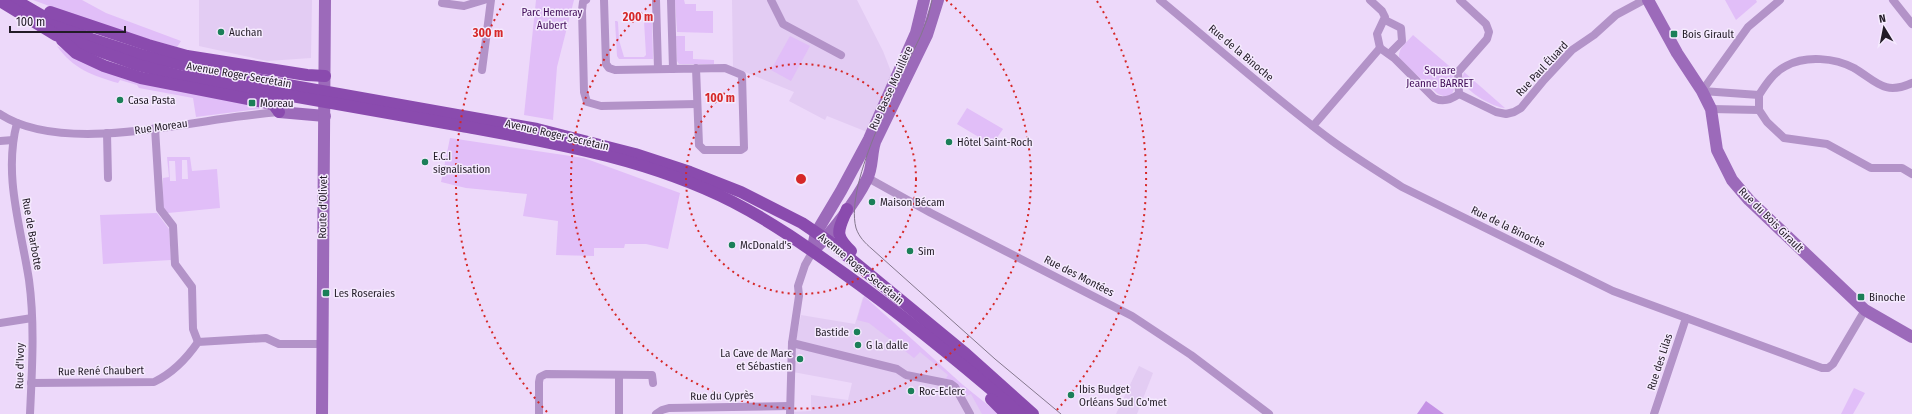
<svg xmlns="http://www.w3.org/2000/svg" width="1912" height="414" viewBox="0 0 1912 414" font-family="'Fira Sans Condensed',sans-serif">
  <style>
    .built { fill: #e3ccf3 }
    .green { fill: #e1bef8; fill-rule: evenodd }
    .forest { fill: #c592e5 }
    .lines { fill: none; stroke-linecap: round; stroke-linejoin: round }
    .street { stroke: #b393c8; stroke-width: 8 }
    .secondary { stroke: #9c6aba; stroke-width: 12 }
    .primary { stroke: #8a4bae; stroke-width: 12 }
    .tram { stroke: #84778d; stroke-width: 1 }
    .ring { fill: none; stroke: #d62828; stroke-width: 2; stroke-dasharray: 2 4 }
    .poi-dot { fill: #1b7f58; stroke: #f5eafe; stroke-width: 1.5 }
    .labels { text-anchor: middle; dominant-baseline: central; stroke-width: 3; stroke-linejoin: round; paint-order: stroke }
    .park-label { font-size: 11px; fill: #410e59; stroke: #f5eafe }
    .poi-label { font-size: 11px; fill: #231c27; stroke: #f5eafe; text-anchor: start }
    .street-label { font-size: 11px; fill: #231c27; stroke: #f5eafe }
    .centre { fill: #d62828; stroke: #f5eafe; stroke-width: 2 }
    .ring-label { font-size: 12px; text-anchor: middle; font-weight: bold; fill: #d62828; stroke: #f5eafe; stroke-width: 3; stroke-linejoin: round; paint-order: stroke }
  </style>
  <rect width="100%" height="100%" fill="#edd9fa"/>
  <g class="built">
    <path d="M199,0H312L311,58L267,61L199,46Z"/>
    <path d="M732,0H857L883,51L892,74L867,132L827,116L825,120L789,101L794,92L733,67Z"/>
    <path d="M863,297L994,414H789V412L811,411V395L848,400L852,383L793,372L795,346L801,315L855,324Z"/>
    <path d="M1139,366L1153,373L1137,414H1116Z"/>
  </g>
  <g class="green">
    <path d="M33,0H82L106,13L181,41L177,47L109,28Z"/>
    <path d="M536,0H574L557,67L553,120L524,115Z"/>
    <path d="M675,0H684L685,4H696V11H713V33L677,32Z"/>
    <path d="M1725,0H1756L1757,2L1736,20Z"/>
    <path d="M652,20L653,59H619L617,56L615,21H617L618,22L619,40L624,57H644L646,55L644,21Z"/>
    <path d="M1413,35L1455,71C1451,80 1458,87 1451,95L1446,97L1438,94L1400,60C1396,50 1406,43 1413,35Z"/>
    <path d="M676,36H685V51H693V59L714,60V64H679L677,61Z"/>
    <path d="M790,36L810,46L791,81L771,70Z"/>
    <path d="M57,46L85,61L266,108L196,117L193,98L139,88L137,85L120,80L118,83C93,76 72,68 57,46Z"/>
    <path d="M1464,72L1505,108C1494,108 1465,91 1462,80Z"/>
    <path d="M967,108L1003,129L992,145L957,124Z"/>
    <path d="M450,138L584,158L680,193L668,249L646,244H625L624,248H594V256L556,255L558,221L523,216L527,194L466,188L441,182Z"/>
    <path d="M167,157H190L192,171L217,169L220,208L168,213L162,206L163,178L169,177ZM182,160H187L188,179H182ZM169,161H175L176,181H170Z"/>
    <path d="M157,213L169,229L171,260L103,264L100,215Z"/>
    <path d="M864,296L963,385L999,414H982L971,394L965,397L957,383L945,380L948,375L920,352L914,358L869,323L857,320Z"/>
    <path d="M1854,388L1865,393L1853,414H1841Z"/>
  </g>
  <path class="forest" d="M1426,401L1444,414H1417Z"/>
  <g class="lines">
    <g class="street">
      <path d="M586,0L583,2L582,10L584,92L587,102L601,106L697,104"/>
      <path d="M604,0L606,64L609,68L615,70L725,68L742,75L744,148L741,150H704L699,145L696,68"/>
      <path d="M656,0L658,69"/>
      <path d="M671,0L673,69"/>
      <path d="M771,0L783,24L841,55"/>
      <path d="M1160,0C1217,47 1272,96 1331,140C1354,157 1379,172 1402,187L1613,291L1822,368H1828L1833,364L1865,310"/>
      <path d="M1370,0L1382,11L1385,17L1377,34L1380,48"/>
      <path d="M1893,0L1912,24"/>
      <path d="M442,3L464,6L484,0"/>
      <path d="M1385,20L1401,28L1402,41L1389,54"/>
      <path d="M1380,48L1394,58L1434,98C1443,103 1452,99 1459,94"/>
      <path d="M482,70L491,0"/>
      <path d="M1702,91L1748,27L1780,0"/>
      <path d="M1702,91L1759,95V110L1711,109"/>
      <path d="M1459,94L1496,112L1506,114L1514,112L1521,108L1544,80L1572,50L1594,35L1616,15L1644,0"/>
      <path d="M1459,94L1458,72L1487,39L1489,32L1486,24L1460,0"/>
      <path d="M1759,95C1766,84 1774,72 1786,66C1806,55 1835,58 1854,68C1876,81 1884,96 1912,83"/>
      <path d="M1759,110L1767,122L1784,138L1827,144L1871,168H1902L1912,174"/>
      <path d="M0,114C54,150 160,128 221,119C240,116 259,114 279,112"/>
      <path d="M17,123C3,175 21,228 29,280C35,324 32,370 30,414"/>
      <path d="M1313,126L1380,48"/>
      <path d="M155,128L160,209L173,226L175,264L192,287L193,329L198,342"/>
      <path d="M107,133L108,178"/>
      <path d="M0,141L13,140"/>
      <path d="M868,178L931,213L1132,316L1191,355L1269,414"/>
      <path d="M0,323L32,318"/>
      <path d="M792,343L897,369L906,375L951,384L955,387L970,414"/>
      <path d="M619,375V414"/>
      <path d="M31,383L154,382C173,373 187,358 198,342L266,338L279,344H322"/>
      <path d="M539,414V382L540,377L546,374L652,375L653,383"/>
      <path d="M656,414L662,410L669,408L790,406"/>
      <path d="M790,414L792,343L799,296L798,286L805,265L813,251"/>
      <path d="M1654,414L1686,318"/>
    </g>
    <g class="secondary">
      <path d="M1648,0L1677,53L1702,91L1711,109L1717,150L1732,180L1749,200L1865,310L1912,337"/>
      <path d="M279,112L325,116"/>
      <path d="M814,242L816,233L841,191L869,139L916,33L924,0"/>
      <path d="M813,251C832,232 855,203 867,179C873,168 871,154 875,142L927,35L938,0"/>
      <path d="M322,414L325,0"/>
    </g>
    <g class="primary">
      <path d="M15,0L46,18L91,39L141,55L188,66L271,82L537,129L635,154L690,172L741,192L802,223L830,242L966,354L1033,414"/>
      <path d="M0,1L56,35L138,65L184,77C277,93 370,109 462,126C554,143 649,159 733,202C772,222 807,247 842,272C904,316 962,364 1020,414"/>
      <path d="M50,12L148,45L187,56L307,75L325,76"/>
      <path d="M62,40L76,53L104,66L141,78L268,103L273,104L279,112"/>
      <path d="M847,209C839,230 833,234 851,251"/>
      <path d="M991,399L1006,414"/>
    </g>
    <path class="tram" d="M932,0L928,17L921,35C901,78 844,182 856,228C859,237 865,243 872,249L995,359L1061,414"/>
  </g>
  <g class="ring">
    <circle cx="801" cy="179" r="115"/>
    <path d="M946 0A230 230 0 1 1 656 0"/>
    <path d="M547 412A345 345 0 0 1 505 1M1097 1A345 345 0 0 1 1055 412"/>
  </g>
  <g class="poi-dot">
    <circle cx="221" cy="32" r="4"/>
    <rect x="1670" y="30" width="8" height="8" rx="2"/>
    <circle cx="120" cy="100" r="4"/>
    <rect x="248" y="99" width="8" height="8" rx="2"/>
    <circle cx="949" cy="142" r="4"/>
    <circle cx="425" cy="162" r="4"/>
    <circle cx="872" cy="202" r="4"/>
    <circle cx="732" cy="245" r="4"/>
    <circle cx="910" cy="251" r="4"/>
    <rect x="322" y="289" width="8" height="8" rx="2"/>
    <rect x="1857" y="293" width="8" height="8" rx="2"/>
    <circle cx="857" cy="332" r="4"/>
    <circle cx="858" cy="345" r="4"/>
    <circle cx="800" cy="359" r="4"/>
    <circle cx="911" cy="391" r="4"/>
    <circle cx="1071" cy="395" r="4"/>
  </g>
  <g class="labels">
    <g class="park-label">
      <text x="552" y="12">Parc Hemeray<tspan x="552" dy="13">Aubert</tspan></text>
      <text x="1440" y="70">Square<tspan x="1440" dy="13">Jeanne BARRET</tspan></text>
    </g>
    <g class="poi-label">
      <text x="229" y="32">Auchan</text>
      <text x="1682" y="34">Bois Girault</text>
      <text x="128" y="100">Casa Pasta</text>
      <text x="260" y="103">Moreau</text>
      <text x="957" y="142">Hôtel Saint-Roch</text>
      <text x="433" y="156">E.C.I<tspan x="433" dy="13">signalisation</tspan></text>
      <text x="880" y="202">Maison Bécam</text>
      <text x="740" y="245">McDonald's</text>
      <text x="918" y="251">Sim</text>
      <text x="334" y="293">Les Roseraies</text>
      <text x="1869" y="297">Binoche</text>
      <text x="849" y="332" text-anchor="end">Bastide</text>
      <text x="866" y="345">G la dalle</text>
      <text x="792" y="353" text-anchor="end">La Cave de Marc<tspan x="792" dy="13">et Sébastien</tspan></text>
      <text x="1079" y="389">Ibis Budget<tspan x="1079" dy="13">Orléans Sud Co'met</tspan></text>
      <text x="919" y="391">Roc-Eclerc</text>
    </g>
    <g class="street-label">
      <text transform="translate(1241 53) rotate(40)">Rue de la Binoche</text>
      <text transform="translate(1542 69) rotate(-47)">Rue Paul Éluard</text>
      <text transform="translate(239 75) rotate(10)">Avenue Roger Secrétain</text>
      <text transform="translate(891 88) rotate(-66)">Rue Basse Mouillère</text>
      <text transform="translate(161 127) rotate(-8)">Rue Moreau</text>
      <text transform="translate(557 135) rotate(13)">Avenue Roger Secrétain</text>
      <text transform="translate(323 207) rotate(-89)">Route d'Olivet</text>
      <text transform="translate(1771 220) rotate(45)">Rue du Bois Girault</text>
      <text transform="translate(1508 227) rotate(26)">Rue de la Binoche</text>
      <text transform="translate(32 234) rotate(80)">Rue de Barbotte</text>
      <text transform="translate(861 269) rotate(39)">Avenue Roger Secrétain</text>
      <text transform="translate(1079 276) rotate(27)">Rue des Montées</text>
      <text transform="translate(1660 362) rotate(-72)">Rue des Lilas</text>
      <text transform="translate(20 366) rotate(-89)">Rue d'Ivoy</text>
      <text transform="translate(101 371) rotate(-1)">Rue René Chaubert</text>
      <text transform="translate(722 396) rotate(-1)">Rue du Cyprès</text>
    </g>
  </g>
  <circle cx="801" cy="179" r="6" class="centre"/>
  <g class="ring-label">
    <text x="638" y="21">200 m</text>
    <text x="488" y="37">300 m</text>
    <text x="720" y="102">100 m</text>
  </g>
  <g transform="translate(1884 28) rotate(350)" stroke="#f5eafe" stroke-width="3" paint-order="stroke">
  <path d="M0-3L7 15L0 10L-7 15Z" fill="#231c27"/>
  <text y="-6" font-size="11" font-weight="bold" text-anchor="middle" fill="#231c27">N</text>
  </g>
  <path d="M10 26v6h115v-6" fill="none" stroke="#231c27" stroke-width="2"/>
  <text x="16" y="26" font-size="12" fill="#231c27" stroke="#f5eafe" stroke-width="3" paint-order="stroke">100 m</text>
</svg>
